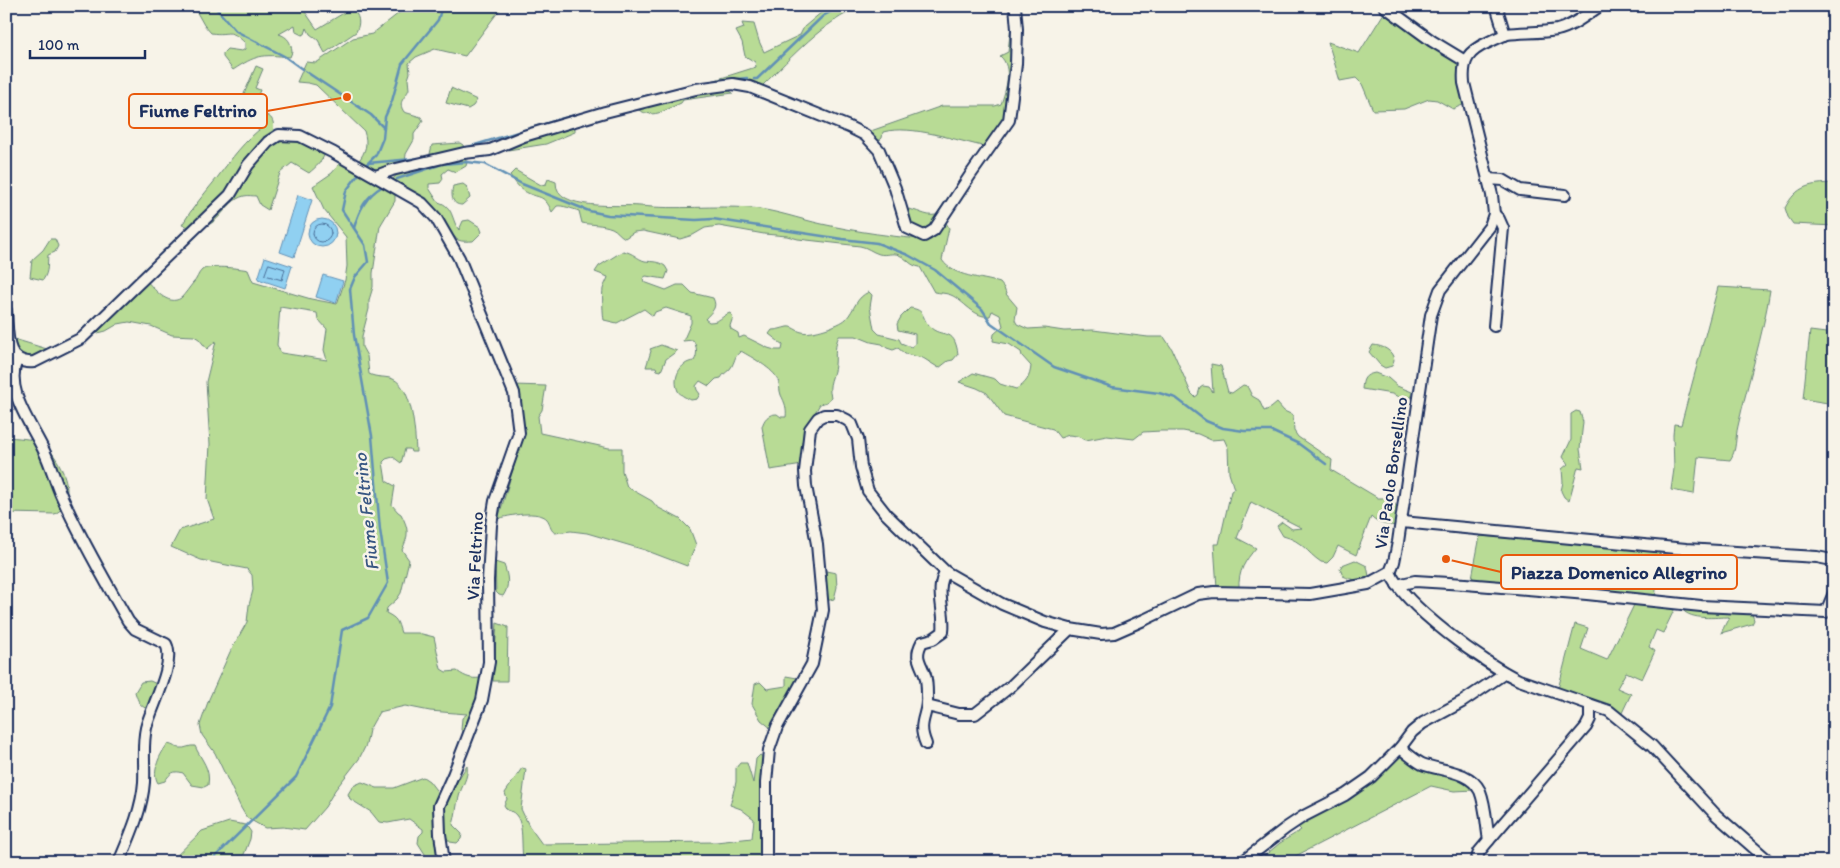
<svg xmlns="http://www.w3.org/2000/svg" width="1840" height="868" viewBox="0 0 1840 868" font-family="Itim,sans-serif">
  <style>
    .green { fill: #b8db95; stroke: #6a857a; fill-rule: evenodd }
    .water { fill: #90d0f1; stroke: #6190b6 }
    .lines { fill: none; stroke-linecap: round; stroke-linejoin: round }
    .shore { stroke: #4a6f99; stroke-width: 1 }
    .stream { stroke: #6190b6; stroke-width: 2.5 }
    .minor-casing { stroke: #1b2f5e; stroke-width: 14 }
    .minor { stroke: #f7f3e8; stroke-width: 10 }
    .labels { text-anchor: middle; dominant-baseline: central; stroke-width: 5; stroke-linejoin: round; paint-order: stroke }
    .street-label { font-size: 18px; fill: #1b2f5e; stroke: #f7f3e8 }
    .water-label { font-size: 19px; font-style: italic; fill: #385783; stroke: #f7f3e8 }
    .leader { fill: none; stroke: #e8590c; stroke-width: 2 }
    .callout-dot { fill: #e8590c; stroke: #f7f3e8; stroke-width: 2 }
    .callout { fill: #f7f3e8; stroke: #e8590c; stroke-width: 2 }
    .callout-label { font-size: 19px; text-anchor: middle; font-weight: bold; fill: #1b2f5e }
  </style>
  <rect width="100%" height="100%" fill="#f7f3e8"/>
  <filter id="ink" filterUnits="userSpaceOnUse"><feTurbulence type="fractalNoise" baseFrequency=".02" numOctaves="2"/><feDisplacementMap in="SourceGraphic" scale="10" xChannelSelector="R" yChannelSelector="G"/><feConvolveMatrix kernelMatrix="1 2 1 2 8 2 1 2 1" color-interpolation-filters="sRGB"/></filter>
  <g filter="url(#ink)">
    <g class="green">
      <path d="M197,6H301L317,29L352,8C359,16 361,22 356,32L325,53L318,40L310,34L307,28L305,34L302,35L296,32L295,25L279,34C288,37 291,42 292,52L290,57C262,54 256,55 233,70L223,57V53L227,49L242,51L245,49V43C229,27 230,36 211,33L204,25L195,9Z"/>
      <path d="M408,6H498L501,8L465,56L435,49L416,57L409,63L410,73L408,79L409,89C405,99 397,101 404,112L421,117L423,121L414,134V140L406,154L405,163C381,170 381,173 358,162C366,151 368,144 364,131L316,85L308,83L297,82L306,62L316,63L353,38L372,34Z"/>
      <path d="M829,6H862C822,22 793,56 763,85L762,91L696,86L756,67L755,62L745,56L742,42L736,31L744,28L742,23L754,24L759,41L764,52L800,35L804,27Z"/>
      <path d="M1013,6V44L1005,120L987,147C957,141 912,124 883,132L882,138L876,143L868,132L942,106H995L1001,104C1006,90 1013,67 1000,56L1008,52Z"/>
      <path d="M1384,13H1388L1456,59L1465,104L1453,109L1437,100L1429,99L1404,109L1373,110L1362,84L1356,78L1340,81L1328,42L1359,53Z"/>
      <path d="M256,66L263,69L255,88L260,90L252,110C267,116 276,114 273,133L224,195L193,225L190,227L182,225C192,208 205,193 217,178C232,158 244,141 264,126L244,120L165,107V105L238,108Z"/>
      <path d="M451,88L477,100L473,106L468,109L446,103Z"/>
      <path d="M722,90H728L733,93L683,100L681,103C662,111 654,120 635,108L683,96Z"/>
      <path d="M575,123V132L546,144L508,150L507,146Z"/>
      <path d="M278,139L297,140L325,153C322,162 316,167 309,173L292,163L280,173L268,210L260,205L256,196C253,196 248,195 244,196C224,201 221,227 196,228L267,146Z"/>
      <path d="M460,143L463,145L465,150L433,156L430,154L432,145Z"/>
      <path d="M462,157L465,159L467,162L466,166L456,172L448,169L442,174L443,179L440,183L429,184V188L438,202C454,206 451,220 459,230L463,221L469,220L480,227L482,232L473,241C469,241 462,242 458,240C453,238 438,213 431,207C420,195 407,187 393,179L398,173Z"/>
      <path d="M341,162L395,191V201L380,226L373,273V287L369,300V309L362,336V347L367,356L369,374C377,378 385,376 393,379C413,388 415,433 416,452H411L410,449H405L401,463L393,457L386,459L383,462L386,481L395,486L392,505L398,512L401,514C409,529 409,535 402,550L409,560L401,593L397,599L387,608L386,613C398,619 397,621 401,633H418L434,637L441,669L446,672L457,671C466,678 474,680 484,677L468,734L461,730L462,718L467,714L430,711L405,706L379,712L369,730L366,745L359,759L335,790L325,807L305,830L283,827L265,828L247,818L241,808L215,753L202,735L200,725L209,699L230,652L247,622L249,605L253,590L252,575L247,569L201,560L171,547L180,530L214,519L207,499L210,444L206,382L216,341L207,349L199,339L194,336L172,335L151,326L129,322L118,324L106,331L90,335L146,280C153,288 168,307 181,298C185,294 189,288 193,283C197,280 198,273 202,270C208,265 240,268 248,270L253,282L311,299L337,304L345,280L347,266L346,237L324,210L313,186L332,173ZM280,307L317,313L318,319L327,329L324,350L327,360L281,353L277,345Z"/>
      <path d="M969,167L972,169L937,221L924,231C911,227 910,222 906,209C917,209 925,217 936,215Z"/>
      <path d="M515,170L541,185L546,184L548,179L556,182C555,212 621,204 640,206C677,210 714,205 751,208C775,210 799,219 822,224C858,232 895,237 931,240L945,221L949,228L942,260C953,277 982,277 1000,283L1004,288L1006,294L1017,307L1015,320L1017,324L1028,329L1044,328L1064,331L1093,330L1148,337H1164L1172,349L1191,393L1195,397L1198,395L1200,388L1203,386L1209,387L1213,392L1211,364L1221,366L1228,392L1232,393L1243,385L1247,386L1252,396L1259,400L1264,411L1271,408L1277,403L1284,411L1293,415L1294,431L1298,437L1332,460L1331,470L1378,498H1383L1401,508L1399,526C1389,525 1378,525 1371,517L1356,555L1338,546L1333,557L1327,563L1321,562C1306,552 1303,541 1283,536L1277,526L1282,522L1292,529L1302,528L1251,502L1237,538L1256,548C1245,561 1238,571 1239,589L1217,588L1214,544H1219L1231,491L1234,489L1229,473L1228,448L1224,439L1211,440L1198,434L1183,431H1161L1143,432L1134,439L1107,436L1086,440L1077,436L1069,435L1060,438L1053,429L1004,416L987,393L977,388L959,382L973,373L995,379L1000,384L1016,389C1026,384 1030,377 1031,366L1022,356L1021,352L1009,344L993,341L994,334L1003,326L1000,315L992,311L990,316C975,319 963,300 951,295C946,293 940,293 934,292L920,267C910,266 908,259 899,255C893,252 886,256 879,254C872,252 867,247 860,246L798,239L787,236L764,234L719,226L705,228L693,235L680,239L643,231L634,232L625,238C619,235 617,230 612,228C602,224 591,225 582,223L579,211C573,209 562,205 557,206L552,212C543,192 539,200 524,191C518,187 514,181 510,175Z"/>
      <path d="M1834,183V226L1793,224L1788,217L1785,208C1797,185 1810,184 1834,183Z"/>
      <path d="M463,184L467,187L470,198L462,205C451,205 451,194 453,186Z"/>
      <path d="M50,239H55L58,246L55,252L48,255C47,265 49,271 43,280L30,277L32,260L43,250Z"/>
      <path d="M623,251C634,253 637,259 645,261C653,262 658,261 665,266L668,271L665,279L646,276L643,278L644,282L666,290L677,285H684L692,293L713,298C718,308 712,311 705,319L709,322C721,322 721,316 730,313L733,317L730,326L731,329L738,333L739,338L744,336L768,348L775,350H782L783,345L769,334L772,330C778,330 782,328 787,327C793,326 796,331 802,332C811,335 840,325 846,319C855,309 856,297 869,292L872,295L870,307L874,329L879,334L899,339L901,343L911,347L915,344V334L898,330L897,324L901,317L910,308C926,310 921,317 929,326C942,340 954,325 958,354L953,360L948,361L939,368L923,358L905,354L898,348L893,350L887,348L882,344L871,342L856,336H839C834,346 836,354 835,365C834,377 827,384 831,397L827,402L820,404L806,428L803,465L770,470L762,427C764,419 768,414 777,414L781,417H786C787,408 785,403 781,395C779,390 780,384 778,380C774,369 751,357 741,351C734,357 736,358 732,366C730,371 723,373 721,378L716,379L709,386L700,381L696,386L697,390L700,394L697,399L691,400C687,398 681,396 678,391C672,378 680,362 694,361C698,354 697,346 693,340L683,341L691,323V316L666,308L655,312L653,316L644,309L617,323L604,320C603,316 602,294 603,289C604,285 607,281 608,277L595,272L599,266Z"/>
      <path d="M1718,287L1770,290C1763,336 1748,381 1738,426C1735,438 1737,450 1730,460L1698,457L1694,494L1671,490L1674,469L1673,435L1674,424L1681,425Z"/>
      <path d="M1810,331L1834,334V404L1803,399Z"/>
      <path d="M14,339L47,349C36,355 29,361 18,352Z"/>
      <path d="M661,345L677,351L666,359L661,371L657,370L656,367H646L651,351L650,349Z"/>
      <path d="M1373,345C1383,346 1393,350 1394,361L1392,366L1385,368L1380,365L1369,352Z"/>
      <path d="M1375,373L1388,378L1397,386L1412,392V397L1401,398L1392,394L1362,389C1363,379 1364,375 1375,373Z"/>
      <path d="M514,385L546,386L542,410L538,416L540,433L609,448H622V471L627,487L652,501L657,507L680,519L690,529L696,545L687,566L645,550L587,533L571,531L555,533C549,529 551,524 547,519C539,510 508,515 498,519L521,443L522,418Z"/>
      <path d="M1576,411L1580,412L1583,422L1580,449L1583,468L1578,467L1569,501L1564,497L1561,491L1563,482L1562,469L1568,464L1563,457L1571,440V414Z"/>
      <path d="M6,437C17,438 31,438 41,443C54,450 67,475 67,490C67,496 64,503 62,509L55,514L6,513Z"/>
      <path d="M1480,536L1660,550L1655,600L1471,583Z"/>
      <path d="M1355,560L1367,566L1369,576C1361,583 1352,580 1343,576L1340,569L1342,565Z"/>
      <path d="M495,562L504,565C508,576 510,586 503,596L499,595L496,592Z"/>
      <path d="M826,571L836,573L837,587L834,599L826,601Z"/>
      <path d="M1635,603L1676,606L1663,633L1656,630L1649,647L1655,651L1642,679L1626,672L1617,688L1631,694L1620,717L1588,698L1558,689L1575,624L1588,628L1581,649L1607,660Z"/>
      <path d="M1685,607L1747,611L1752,614L1754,620L1752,624L1721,633L1729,617C1716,617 1691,621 1682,609Z"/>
      <path d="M497,623L508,627L507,681H493Z"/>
      <path d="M786,676L797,678L772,729L761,720L752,704L755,684L760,682L767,689L786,686Z"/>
      <path d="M150,681L159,685L150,709C140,708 138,701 135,692L141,682Z"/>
      <path d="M168,744C173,745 176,748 180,748C185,749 189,745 195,746C201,760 211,768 208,785L204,787L192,785L183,773C174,770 170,773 165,781L158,783C151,772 160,753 168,744Z"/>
      <path d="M760,755L763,757L761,787L762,862H524C519,847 528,814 507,810L504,805L507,799L505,793L522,768L526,769L521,809L529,826L542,844L716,842L752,838L754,819L741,809L730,805L736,782V768L740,763H747L753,783L756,759Z"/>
      <path d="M1401,756L1469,780L1475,790L1454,791L1431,786L1284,862H1257L1280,843L1301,830L1298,827L1300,824L1328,810L1353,794L1394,758Z"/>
      <path d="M467,766C469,778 461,786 459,797C456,806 456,815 453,825L462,834L461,839L457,843L450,842C431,820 454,785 467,766Z"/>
      <path d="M423,777L429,781L439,794L441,856L437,862H430L418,843L419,836L423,832V829L409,819L388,823L379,822L371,812L350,799L348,794L353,786L362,782L377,788H394Z"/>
      <path d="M229,822L246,825L251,832L250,839L241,862H170L202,831Z"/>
    </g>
    <g class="water">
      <path d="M298,195L312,200L294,257L280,252Z"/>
      <circle cx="322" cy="233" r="14"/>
      <path d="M265,257L292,266L285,288L258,279Z"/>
      <path d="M323,275L343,281L336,303L316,297Z"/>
    </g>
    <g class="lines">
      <g class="shore">
        <circle cx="322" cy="233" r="9"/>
        <path d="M269,264L285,269L282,280L265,275Z"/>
      </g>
      <g class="stream">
        <path d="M214,6L236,31L284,56L302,69"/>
        <path d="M305,71L371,115L384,128"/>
        <path d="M754,79H757L823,16L841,6"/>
        <path d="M719,81L747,78"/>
        <path d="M465,148L564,118L638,99"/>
        <path d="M368,163L423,158"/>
        <path d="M364,167L376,155L383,138L385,117L392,101L402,64L438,20L442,6"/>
        <path d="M397,179L442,164L467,162L485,164L522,184L589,211L608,215L696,220L713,219L842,239L877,243L908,255L935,270L982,309L991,323L1054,367L1112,387L1159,393L1176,398L1206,421L1223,428L1244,431H1271L1299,444L1326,464"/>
        <path d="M354,228C359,210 366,196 383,186"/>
        <path d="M214,862L215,857L296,777L330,707L342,630L368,618L388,583L380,530L372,436L354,335L350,289L355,277L368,262L365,245L342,210L346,191L361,171"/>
      </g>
      <g class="minor-casing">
        <g id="minor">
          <path d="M1384,6L1432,41L1465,61"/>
          <path d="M1499,6L1498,12L1505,35"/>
          <path d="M376,176L392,170L464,153L490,150L524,136L605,112L696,89L733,84L750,87L849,127L865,135L879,150L895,188L907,228L924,236L934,230L971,174L1009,120L1016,64L1017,29L1015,6"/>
          <path d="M1488,179L1503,180L1520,190L1565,195"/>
          <path d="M6,311C8,332 4,365 34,362L82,338L230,195L248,165L268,142L279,135L300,136L334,153L422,203L436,218L459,258L514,393L519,433L495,501L491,525L488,580L489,662L482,700L453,775L439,806L440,834L444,862"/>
          <path d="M1494,326L1503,228L1499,219L1494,214"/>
          <path d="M17,359C4,391 31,423 44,451C51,465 55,482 62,497C81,540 105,580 128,621L135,629L166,644C176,664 151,707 146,728C142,746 145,764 144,782C142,810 130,836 119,862"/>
          <path d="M1402,522L1686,549L1817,557L1832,560L1834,562"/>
          <path d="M1390,572C1404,606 1485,664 1519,680L1609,711L1652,746L1715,814L1770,862"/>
          <path d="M1397,585L1415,581L1465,584L1587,594L1701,606L1826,612L1834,593"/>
          <path d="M927,706L959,714H975L1011,686L1070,629"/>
          <path d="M926,744C916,721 929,716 927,695C927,688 927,681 925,675C920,661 914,657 922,642L933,639L943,632C946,613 934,588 946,572"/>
          <path d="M1400,748C1407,753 1414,760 1422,764C1440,771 1470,770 1480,791C1486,806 1486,824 1489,840"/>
          <path d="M766,862V783L769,750L777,727L812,664L823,610L817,544L806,486L805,471L810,429L818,418L824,415H837L847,420L852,424L858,439L861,467L868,491L886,514L946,572L1002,604L1045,622L1070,629L1101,634L1114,633L1146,619L1198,594L1214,592L1310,594L1368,584L1390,572L1394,562L1398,542L1431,315L1440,290L1490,226L1494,214L1492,195L1464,83C1462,60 1468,51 1489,42C1495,39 1501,36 1507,34C1523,32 1540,33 1557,30C1572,27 1587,14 1600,6"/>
          <path d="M1242,862L1286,828L1304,816L1345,795L1371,777L1400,748L1412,732L1423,723L1462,702L1505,673"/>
          <path d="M1476,862L1479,852L1489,840L1586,727L1590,719V705"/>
        </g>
      </g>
      <use href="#minor" class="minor"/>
    </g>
  </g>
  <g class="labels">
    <g class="street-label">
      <text transform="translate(1391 473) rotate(-82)">Via Paolo Borsellino</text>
      <text transform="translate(475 556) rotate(-87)">Via Feltrino</text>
    </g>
    <g class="water-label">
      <text transform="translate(366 512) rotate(-96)">Fiume Feltrino</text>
    </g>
  </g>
  <path class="leader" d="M347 97L267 111M1446 559L1501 572"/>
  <g class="callout-dot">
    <circle cx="347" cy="97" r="5"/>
    <circle cx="1446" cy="559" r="5"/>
  </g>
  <g class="callout">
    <rect x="129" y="94" width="138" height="34" rx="5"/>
    <rect x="1501" y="555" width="236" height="34" rx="5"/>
  </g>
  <g class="callout-label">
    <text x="198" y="117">Fiume Feltrino</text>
    <text x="1619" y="579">Piazza Domenico Allegrino</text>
  </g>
  <rect width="1840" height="868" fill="none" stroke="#f7f3e8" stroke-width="25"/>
  <rect x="12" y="12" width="1815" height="843" fill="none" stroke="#1b2f5e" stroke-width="2" filter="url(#ink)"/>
  <path d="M30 50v8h115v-8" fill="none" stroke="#1b2f5e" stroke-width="2.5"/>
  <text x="38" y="50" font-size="15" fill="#1b2f5e" stroke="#f7f3e8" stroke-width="4" paint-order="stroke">100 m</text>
</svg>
